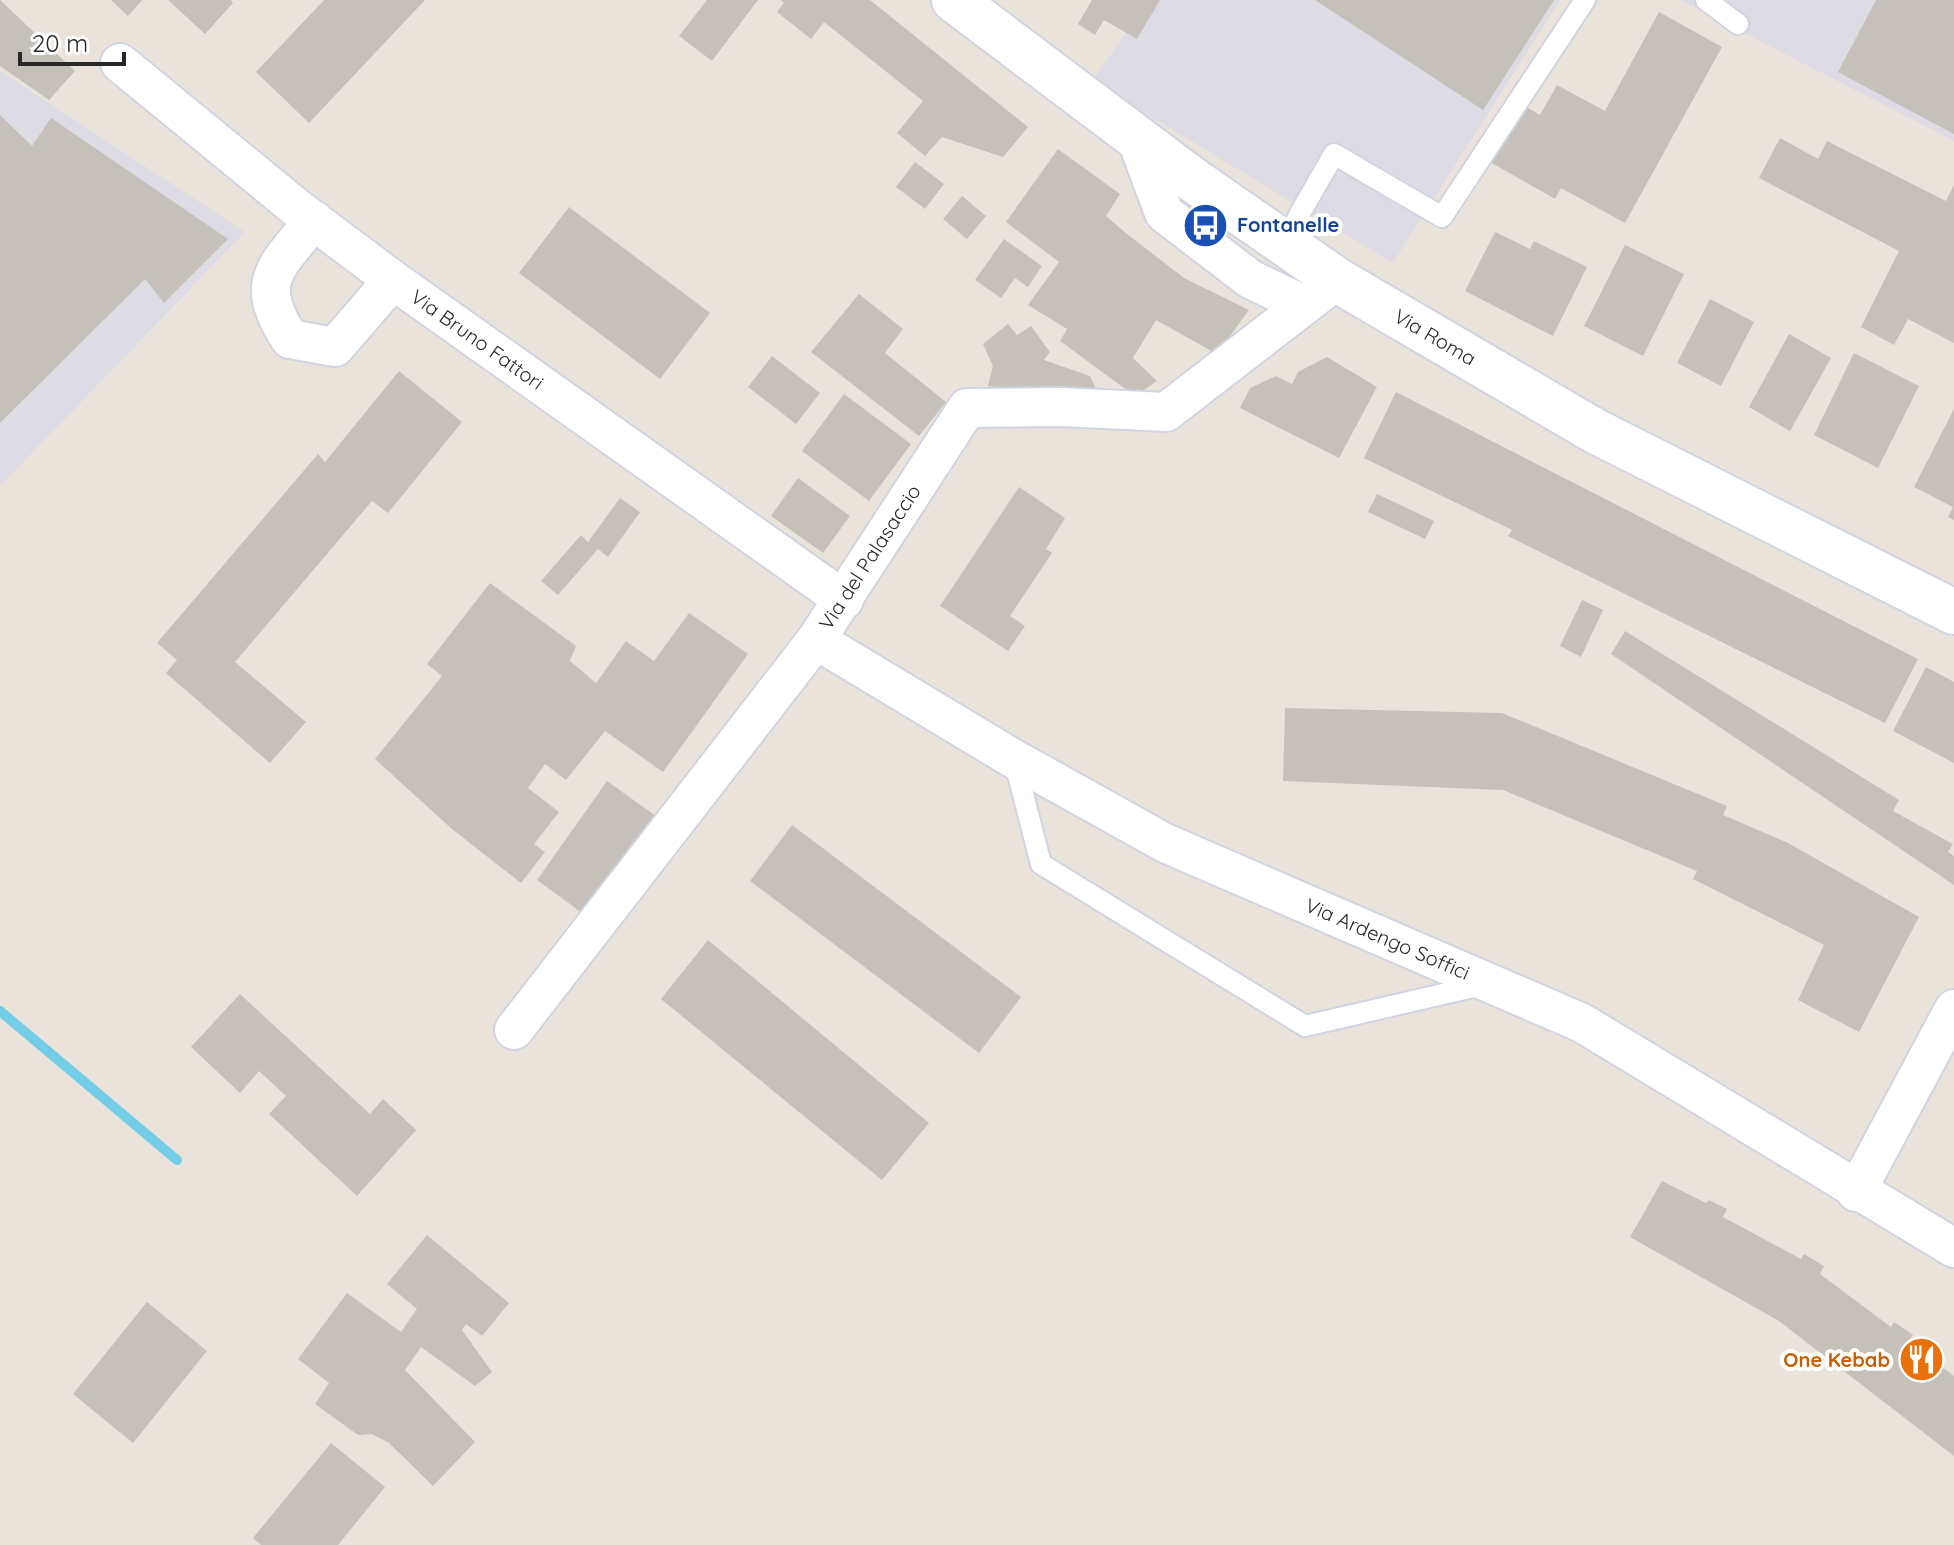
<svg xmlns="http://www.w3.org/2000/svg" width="1954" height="1545" font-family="Quicksand,sans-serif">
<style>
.industrial{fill:#dddbe3}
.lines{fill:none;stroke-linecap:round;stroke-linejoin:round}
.stream{stroke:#73cde7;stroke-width:10}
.building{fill:#c5c0ba}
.service-casing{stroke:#d0d4e1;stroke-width:24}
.minor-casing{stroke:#d0d4e1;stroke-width:42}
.secondary-casing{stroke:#d0d4e1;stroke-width:48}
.service{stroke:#fff;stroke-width:20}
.minor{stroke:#fff;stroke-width:38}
.secondary{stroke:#fff;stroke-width:44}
.labels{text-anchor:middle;stroke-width:8;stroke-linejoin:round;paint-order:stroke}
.transit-label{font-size:20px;font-weight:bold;fill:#164399;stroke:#fff;text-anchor:start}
.street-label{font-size:20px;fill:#282828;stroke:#fff}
.food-label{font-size:20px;font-weight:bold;fill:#c56008;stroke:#fff;text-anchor:end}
</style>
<rect width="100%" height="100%" fill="#eae3db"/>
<!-- industrial -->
<path class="industrial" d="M 1149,0 L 1560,0 L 1393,263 L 1092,81 Z
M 1680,0 L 1954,0 L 1954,141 Z
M 0,71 L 245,232 L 0,486 Z"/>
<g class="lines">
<!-- stream -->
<path class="stream" d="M 0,1011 L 177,1160"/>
</g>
<!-- building -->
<path class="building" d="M 0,0 L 75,71 L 49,100 L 0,66 Z
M 111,0 L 142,0 L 128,16 Z
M 168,0 L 231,0 L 233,3 L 205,34 Z
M 324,0 L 425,0 L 309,123 L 256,72 Z
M 707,0 L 758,0 L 712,61 L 679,36 Z
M 781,0 L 870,0 L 1028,127 L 1003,157 L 942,137 L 925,156 L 897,133 L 923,101 L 824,22 L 811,39 L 777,12 L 784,3 Z
M 1092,0 L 1160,0 L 1137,39 L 1104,20 L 1095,35 L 1078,24 Z
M 1315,0 L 1554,0 L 1483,110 Z
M 1876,0 L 1954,0 L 1954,134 L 1838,72 Z
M 1659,12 L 1722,47 L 1625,223 L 1561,188 L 1555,199 L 1490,162 L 1521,104 L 1540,115 L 1557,85 L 1605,111 Z
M 0,115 L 32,146 L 51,118 L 228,239 L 164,303 L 145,279 L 0,423 Z
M 1780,138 L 1818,159 L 1827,141 L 1946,201 L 1954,185 L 1954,343 L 1908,319 L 1894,345 L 1861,327 L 1899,251 L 1759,178 Z
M 1058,149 L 1120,194 L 1106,216 L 1127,234 L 1184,278 L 1249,310 L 1217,354 L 1156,320 L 1133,358 L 1157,381 L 1135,396 L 1060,341 L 1067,329 L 1028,305 L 1059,262 L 1006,222 Z
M 915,162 L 944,184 L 925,209 L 896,187 Z
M 962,196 L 986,216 L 967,239 L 943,219 Z
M 569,207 L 710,313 L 660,379 L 519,273 Z
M 1495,232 L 1530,249 L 1534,241 L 1587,267 L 1553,336 L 1465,291 Z
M 1004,239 L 1042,266 L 1028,287 L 1015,278 L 1001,298 L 975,280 Z
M 1625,245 L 1684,274 L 1643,356 L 1584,326 Z
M 859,294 L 903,329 L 885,353 L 946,402 L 919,436 L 811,352 Z
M 1710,299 L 1754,322 L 1721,386 L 1677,363 Z
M 1008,324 L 1017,335 L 1031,326 L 1050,352 L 1044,360 L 1090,376 L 1100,398 L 988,386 L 993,366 L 983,344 Z
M 1789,334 L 1831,358 L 1790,431 L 1749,407 Z
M 1854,353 L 1919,386 L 1878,468 L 1814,435 Z
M 772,356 L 820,393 L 796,424 L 748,387 Z
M 1327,357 L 1377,387 L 1339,458 L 1240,408 L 1250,388 L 1276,376 L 1292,384 L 1298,372 Z
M 399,371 L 462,422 L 388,513 L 372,501 L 235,662 L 306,722 L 270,763 L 166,673 L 177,660 L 157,643 L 318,454 L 325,462 Z
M 1396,392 L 1918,659 L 1885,723 L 1508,536 L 1512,530 L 1364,458 Z
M 844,394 L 911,444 L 869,501 L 802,451 Z
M 1954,409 L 1954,520 L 1948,517 L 1953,507 L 1914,487 Z
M 798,478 L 850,516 L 823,553 L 771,516 Z
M 1019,487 L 1065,518 L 1046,549 L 1052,553 L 1010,616 L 1025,626 L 1008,651 L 940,606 Z
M 1377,494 L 1434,521 L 1425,539 L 1368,512 Z
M 620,498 L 640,512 L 608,557 L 598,549 L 558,595 L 541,581 L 581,535 L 588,542 Z
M 490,583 L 576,646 L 570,661 L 596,683 L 626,641 L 654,661 L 689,613 L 748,654 L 663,772 L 605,731 L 566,780 L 545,764 L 528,788 L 559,812 L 534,844 L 545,852 L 521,883 L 452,829 L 375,759 L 442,676 L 427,664 Z
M 1582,600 L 1603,610 L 1581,657 L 1560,646 Z
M 1625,631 L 1899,800 L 1893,811 L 1953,844 L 1948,852 L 1954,856 L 1954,885 L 1611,654 Z
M 1926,667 L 1954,682 L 1954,763 L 1893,731 Z
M 1285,708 L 1502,713 L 1727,806 L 1723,815 L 1788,843 L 1919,917 L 1859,1032 L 1798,1000 L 1824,945 L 1693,879 L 1697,871 L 1503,790 L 1283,781 Z
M 607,781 L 660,819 L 589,918 L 537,880 Z
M 792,825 L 1021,997 L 979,1053 L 750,881 Z
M 708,940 L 929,1123 L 882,1180 L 661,999 Z
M 240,994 L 370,1114 L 383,1099 L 416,1130 L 357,1196 L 269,1114 L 286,1096 L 259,1071 L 240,1093 L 191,1047 Z
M 1662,1181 L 1706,1203 L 1709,1200 L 1727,1209 L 1723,1217 L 1801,1259 L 1804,1254 L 1824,1266 L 1820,1274 L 1891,1327 L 1894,1322 L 1913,1335 L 1908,1342 L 1954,1376 L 1954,1456 L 1779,1321 L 1630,1237 Z
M 427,1235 L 509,1303 L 482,1336 L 466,1324 L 462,1330 L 492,1372 L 475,1386 L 421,1347 L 405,1370 L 475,1442 L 433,1486 L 389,1443 L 372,1434 L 358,1435 L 315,1404 L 329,1383 L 298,1359 L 347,1293 L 401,1332 L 417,1309 L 387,1284 Z
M 147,1302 L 207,1351 L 133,1443 L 73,1394 Z
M 331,1443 L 385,1487 L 338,1545 L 261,1545 L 253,1538 Z"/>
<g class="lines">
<defs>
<path id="service" d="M 1706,0 L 1738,24
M 1288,244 L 1299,215 L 1334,154 L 1442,217 L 1585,0
M 1014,759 L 1041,864 L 1305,1026 L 1482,985"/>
<g id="minor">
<path id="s1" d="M 120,63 L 298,209 L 393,280 L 844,600"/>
<path d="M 1135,135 L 1164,213 L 1250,279 L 1304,305"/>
<path d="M 314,220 C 276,268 252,281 290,339 L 335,347 L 393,280"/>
<path id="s2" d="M 816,640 L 1014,759 L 1165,843 L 1582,1023 L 1954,1248"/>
<path id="s3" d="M 514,1030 L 816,640 L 967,408 L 1061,407 L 1166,412 L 1337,280"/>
<path d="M 1856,1192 L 1954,1009"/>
</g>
<g id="secondary">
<path id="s4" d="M 954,0 L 1189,177 L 1337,280 L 1595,431 L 1954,612"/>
</g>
</defs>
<!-- service casing -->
<use href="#service" class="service-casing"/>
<!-- minor casing -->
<use href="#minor" class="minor-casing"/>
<!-- secondary casing -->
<use href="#secondary" class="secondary-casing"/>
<!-- service -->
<use href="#service" class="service"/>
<!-- minor -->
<use href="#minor" class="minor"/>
<!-- secondary -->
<use href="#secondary" class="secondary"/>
</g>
<!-- icons -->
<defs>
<symbol id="bus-disc" viewBox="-11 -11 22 22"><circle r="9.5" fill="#1a4fb4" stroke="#fff"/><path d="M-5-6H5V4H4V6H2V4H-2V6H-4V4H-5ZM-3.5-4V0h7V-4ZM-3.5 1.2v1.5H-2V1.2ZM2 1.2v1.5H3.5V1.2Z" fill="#fff"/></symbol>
<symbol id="restaurant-disc" viewBox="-11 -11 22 22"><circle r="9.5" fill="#e8710a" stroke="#fff"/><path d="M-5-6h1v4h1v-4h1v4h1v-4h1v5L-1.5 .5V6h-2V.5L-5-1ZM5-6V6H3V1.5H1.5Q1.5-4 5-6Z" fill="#fff"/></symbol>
</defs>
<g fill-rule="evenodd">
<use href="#bus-disc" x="1180" y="200" width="51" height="51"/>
<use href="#restaurant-disc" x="1896" y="1334" width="51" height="51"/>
</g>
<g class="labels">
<!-- transit labels -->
<g class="transit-label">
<text x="1237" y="232">Fontanelle</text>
</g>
<!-- street labels -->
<g class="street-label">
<text dy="7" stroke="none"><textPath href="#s4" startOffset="588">Via Roma</textPath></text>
<text dy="7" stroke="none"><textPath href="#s1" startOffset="452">Via Bruno Fattori</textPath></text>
<text dy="7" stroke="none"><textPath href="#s3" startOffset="592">Via del Palasaccio</textPath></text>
<text dy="7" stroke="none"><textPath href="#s2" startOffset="646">Via Ardengo Soffici</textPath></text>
</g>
<!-- food labels -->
<g class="food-label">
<text x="1890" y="1367">One Kebab</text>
</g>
</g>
<!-- scale -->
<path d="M20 52v12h104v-12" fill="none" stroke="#282828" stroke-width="4"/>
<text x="32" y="52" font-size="24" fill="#282828" stroke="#ffffff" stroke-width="6" paint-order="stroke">20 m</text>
</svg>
